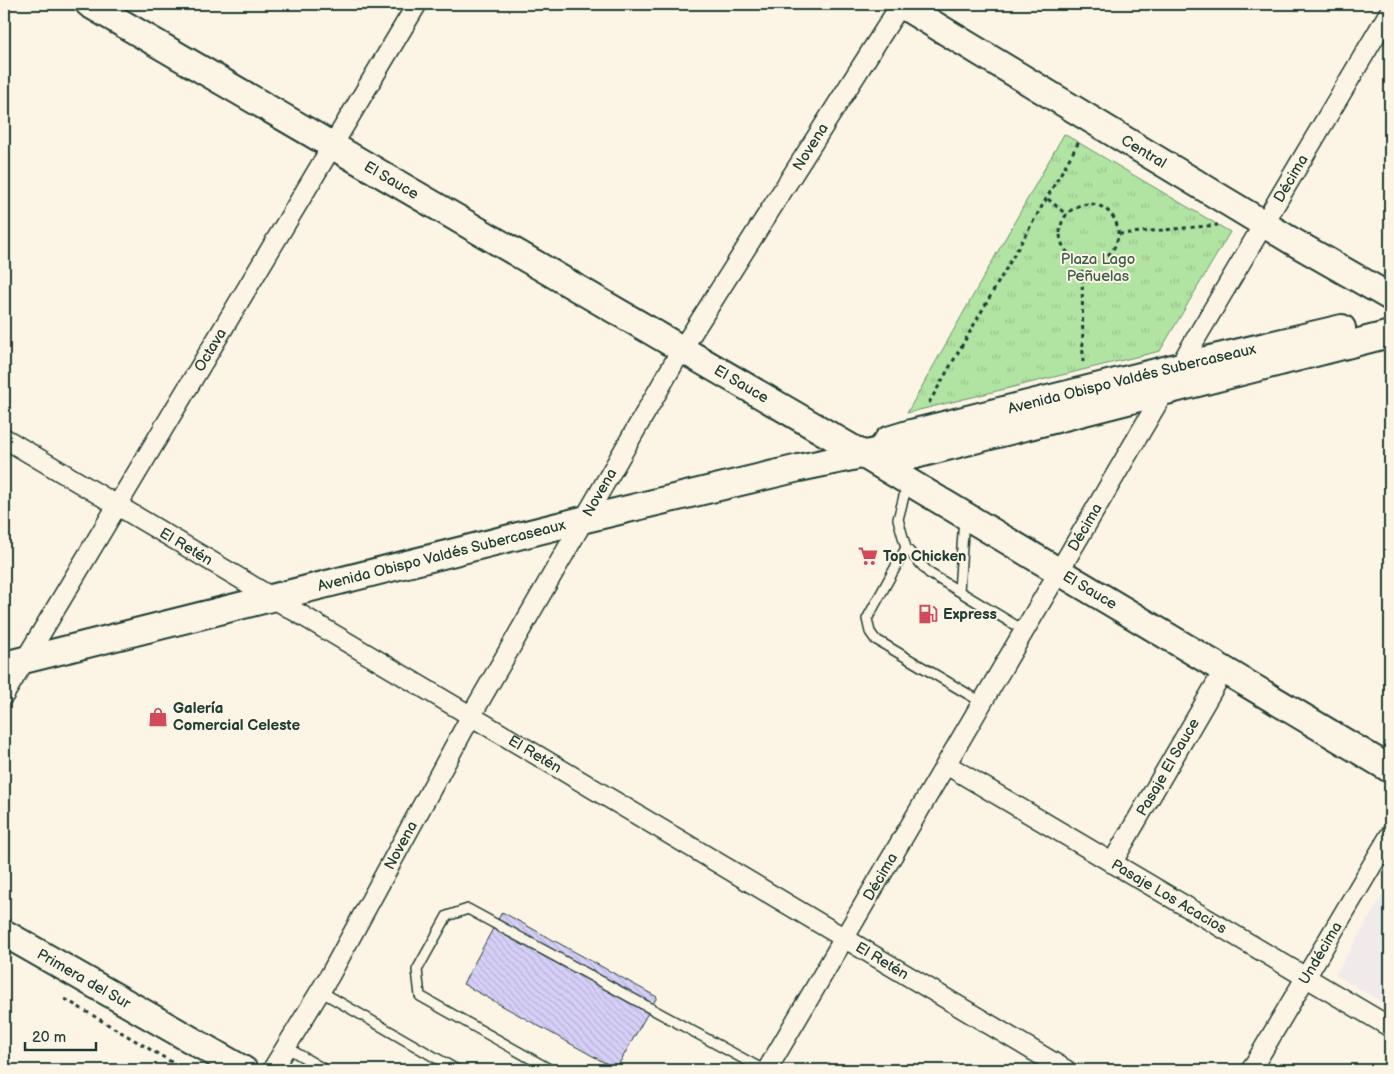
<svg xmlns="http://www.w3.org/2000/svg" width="1394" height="1074" font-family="'Balsamiq Sans',sans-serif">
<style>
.built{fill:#f1eaeb}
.park{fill:url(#park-tufts);stroke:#68906c}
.building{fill:url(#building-back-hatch);stroke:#1f3d34}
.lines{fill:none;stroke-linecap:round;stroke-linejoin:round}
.lane-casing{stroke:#1f3d34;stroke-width:12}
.street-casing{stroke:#1f3d34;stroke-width:22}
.secondary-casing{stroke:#1f3d34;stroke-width:30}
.path{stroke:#1f3d34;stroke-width:3;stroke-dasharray:4 4;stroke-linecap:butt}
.lane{stroke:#fcf5e5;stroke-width:9}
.street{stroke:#fcf5e5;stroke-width:19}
.secondary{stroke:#fcf5e5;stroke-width:26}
.labels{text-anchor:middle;stroke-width:4;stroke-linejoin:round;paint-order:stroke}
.street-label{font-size:15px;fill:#1f3d34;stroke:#fcf5e5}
.park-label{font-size:15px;fill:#3c5e4a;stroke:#fcf5e5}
.poi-label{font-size:15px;font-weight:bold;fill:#1f3d34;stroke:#fcf5e5;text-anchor:start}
</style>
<defs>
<pattern id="park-tufts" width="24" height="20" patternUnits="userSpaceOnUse" patternTransform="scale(1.25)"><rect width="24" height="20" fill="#b1e3a3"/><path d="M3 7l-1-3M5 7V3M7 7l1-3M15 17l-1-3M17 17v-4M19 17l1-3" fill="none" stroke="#98c48d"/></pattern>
<pattern id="building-back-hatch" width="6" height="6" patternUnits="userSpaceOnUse" patternTransform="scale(1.25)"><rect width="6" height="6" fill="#d7cff8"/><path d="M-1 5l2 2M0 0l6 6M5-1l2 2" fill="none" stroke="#b8b3d5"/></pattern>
</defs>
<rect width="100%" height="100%" fill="#fcf5e5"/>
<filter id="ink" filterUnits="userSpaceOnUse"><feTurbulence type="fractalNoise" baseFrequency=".02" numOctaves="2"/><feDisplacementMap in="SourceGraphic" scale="10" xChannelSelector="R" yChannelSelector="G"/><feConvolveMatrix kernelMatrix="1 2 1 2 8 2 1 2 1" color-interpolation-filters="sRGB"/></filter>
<g filter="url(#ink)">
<!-- built -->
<path class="built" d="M 1390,883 L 1390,1007 L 1335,975 Z"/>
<!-- park -->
<path class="park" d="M 1064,134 L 1230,232 L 1160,351 L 907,413 Z"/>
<!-- building -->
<path class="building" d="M 502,912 L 657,997 L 616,1069 L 463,984 Z"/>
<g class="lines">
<defs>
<path id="lane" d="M 907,485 L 898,519 L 906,548 L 929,573 L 1025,631
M 906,548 L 867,619 L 870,632 L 875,639 L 983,703
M 959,591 L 964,518
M 320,991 L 457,1070
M 286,1047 L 325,1070
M 551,1070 L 420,996 L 417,970 L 447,916 L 468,909 L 764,1070"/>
<g id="street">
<path id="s1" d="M 4,438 L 1066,1070"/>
<path id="s2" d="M 4,695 L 417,4"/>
<path id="s3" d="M 947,765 L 1390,1027"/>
<path id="s4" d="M 1112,863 L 1224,670"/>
<path id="s5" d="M 272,1070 L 330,975 L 471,716 L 682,349 L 901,4"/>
<path id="s6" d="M 767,1070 L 1164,392 L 1390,11"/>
<path id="s7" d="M 1251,1070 L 1390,835"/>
</g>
<g id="secondary">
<path id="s8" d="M 89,4 L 862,454 L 1390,769"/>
<path id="s9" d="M 900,4 L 1292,241 L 1390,297"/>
<path id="s10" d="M 880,451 L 888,440 L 911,433 L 1180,366 L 1342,328"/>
<path id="s11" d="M 4,665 L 586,519 L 799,468 L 880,451 L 896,460 L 1390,334"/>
<path id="s12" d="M 4,933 L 244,1070"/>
</g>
</defs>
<!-- lane casing -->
<use href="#lane" class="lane-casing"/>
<!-- street casing -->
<use href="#street" class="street-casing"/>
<!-- secondary casing -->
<use href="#secondary" class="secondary-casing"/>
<!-- path -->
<path class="path" d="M 1048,199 L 1067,215
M1060 233a29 29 0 1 1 58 0a29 29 0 1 1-58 0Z
M 1119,234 L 1218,225
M 1082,262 L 1083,366
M 929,403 L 1080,140
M 65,999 L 185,1070"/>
<!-- lane -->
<use href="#lane" class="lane"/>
<!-- street -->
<use href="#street" class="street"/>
<!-- secondary -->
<use href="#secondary" class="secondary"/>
</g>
</g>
<!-- icons -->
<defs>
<symbol id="supermarket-bare" viewBox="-9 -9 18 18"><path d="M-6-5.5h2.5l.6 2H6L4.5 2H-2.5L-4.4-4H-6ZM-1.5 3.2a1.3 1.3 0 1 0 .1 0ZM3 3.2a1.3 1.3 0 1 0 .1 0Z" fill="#d1495b" stroke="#fcf5e5" stroke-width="2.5" paint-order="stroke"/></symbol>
<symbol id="fuel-bare" viewBox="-9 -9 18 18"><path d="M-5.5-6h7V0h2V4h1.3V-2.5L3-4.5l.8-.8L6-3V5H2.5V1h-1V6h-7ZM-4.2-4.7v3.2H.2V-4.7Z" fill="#d1495b" stroke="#fcf5e5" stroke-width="2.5" paint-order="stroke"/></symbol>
<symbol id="shop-bare" viewBox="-9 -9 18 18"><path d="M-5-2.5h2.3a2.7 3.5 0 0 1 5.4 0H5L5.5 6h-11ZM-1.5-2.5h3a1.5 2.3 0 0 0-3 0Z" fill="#d1495b" stroke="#fcf5e5" stroke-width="2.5" paint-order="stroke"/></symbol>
</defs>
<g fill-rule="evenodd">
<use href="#supermarket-bare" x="854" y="542" width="28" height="28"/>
<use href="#fuel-bare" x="914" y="600" width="28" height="28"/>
<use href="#shop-bare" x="144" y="703" width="28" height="28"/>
</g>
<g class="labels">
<!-- street labels -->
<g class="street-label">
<text dy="5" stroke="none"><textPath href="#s5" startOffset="1069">Novena</textPath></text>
<text dy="5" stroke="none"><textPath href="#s9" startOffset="285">Central</textPath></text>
<text dy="5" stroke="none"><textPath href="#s6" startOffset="1034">Décima</textPath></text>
<text dy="5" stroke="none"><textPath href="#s8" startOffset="350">El Sauce</textPath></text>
<text dy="5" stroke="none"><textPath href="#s2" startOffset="402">Octava</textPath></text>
<text dy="5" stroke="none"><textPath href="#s10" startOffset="265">Avenida Obispo Valdés Subercaseaux</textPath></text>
<text dy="5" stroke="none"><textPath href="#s8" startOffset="755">El Sauce</textPath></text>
<text dy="5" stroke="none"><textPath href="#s5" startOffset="664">Novena</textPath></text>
<text dy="5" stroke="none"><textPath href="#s6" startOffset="629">Décima</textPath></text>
<text dy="5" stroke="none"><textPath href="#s1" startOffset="212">El Retén</textPath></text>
<text dy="5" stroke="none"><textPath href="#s11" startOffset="451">Avenida Obispo Valdés Subercaseaux</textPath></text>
<text dy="5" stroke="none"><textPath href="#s8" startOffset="1160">El Sauce</textPath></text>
<text dy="5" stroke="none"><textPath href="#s1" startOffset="618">El Retén</textPath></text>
<text dy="5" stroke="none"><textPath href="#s4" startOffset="111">Pasaje El Sauce</textPath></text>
<text dy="5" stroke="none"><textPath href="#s5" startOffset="259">Novena</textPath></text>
<text dy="5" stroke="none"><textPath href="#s6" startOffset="224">Décima</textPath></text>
<text dy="5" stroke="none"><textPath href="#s3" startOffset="258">Pasaje Los Acacios</textPath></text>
<text dy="5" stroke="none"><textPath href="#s7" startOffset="136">Undécima</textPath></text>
<text dy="5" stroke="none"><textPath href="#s1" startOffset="1022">El Retén</textPath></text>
<text dy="5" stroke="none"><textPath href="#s12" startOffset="92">Primera del Sur</textPath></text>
</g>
<!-- park labels -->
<g class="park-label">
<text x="1098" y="264">Plaza Lago<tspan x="1098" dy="17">Peñuelas</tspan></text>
</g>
<!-- poi labels -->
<g class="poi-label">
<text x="883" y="561">Top Chicken</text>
<text x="943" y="619">Express</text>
<text x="173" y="713">Galería<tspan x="173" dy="17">Comercial Celeste</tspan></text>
</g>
</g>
<!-- margin -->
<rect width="1394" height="1074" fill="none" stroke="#fcf5e5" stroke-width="20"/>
<rect x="10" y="10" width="1374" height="1054" fill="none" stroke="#1f3d34" stroke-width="2" filter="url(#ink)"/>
<!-- scale -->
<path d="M25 1042v8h71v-8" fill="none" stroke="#1f3d34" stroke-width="2.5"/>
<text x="32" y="1042" font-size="15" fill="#1f3d34" stroke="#fcf5e5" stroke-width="4" paint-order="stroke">20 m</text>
</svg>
